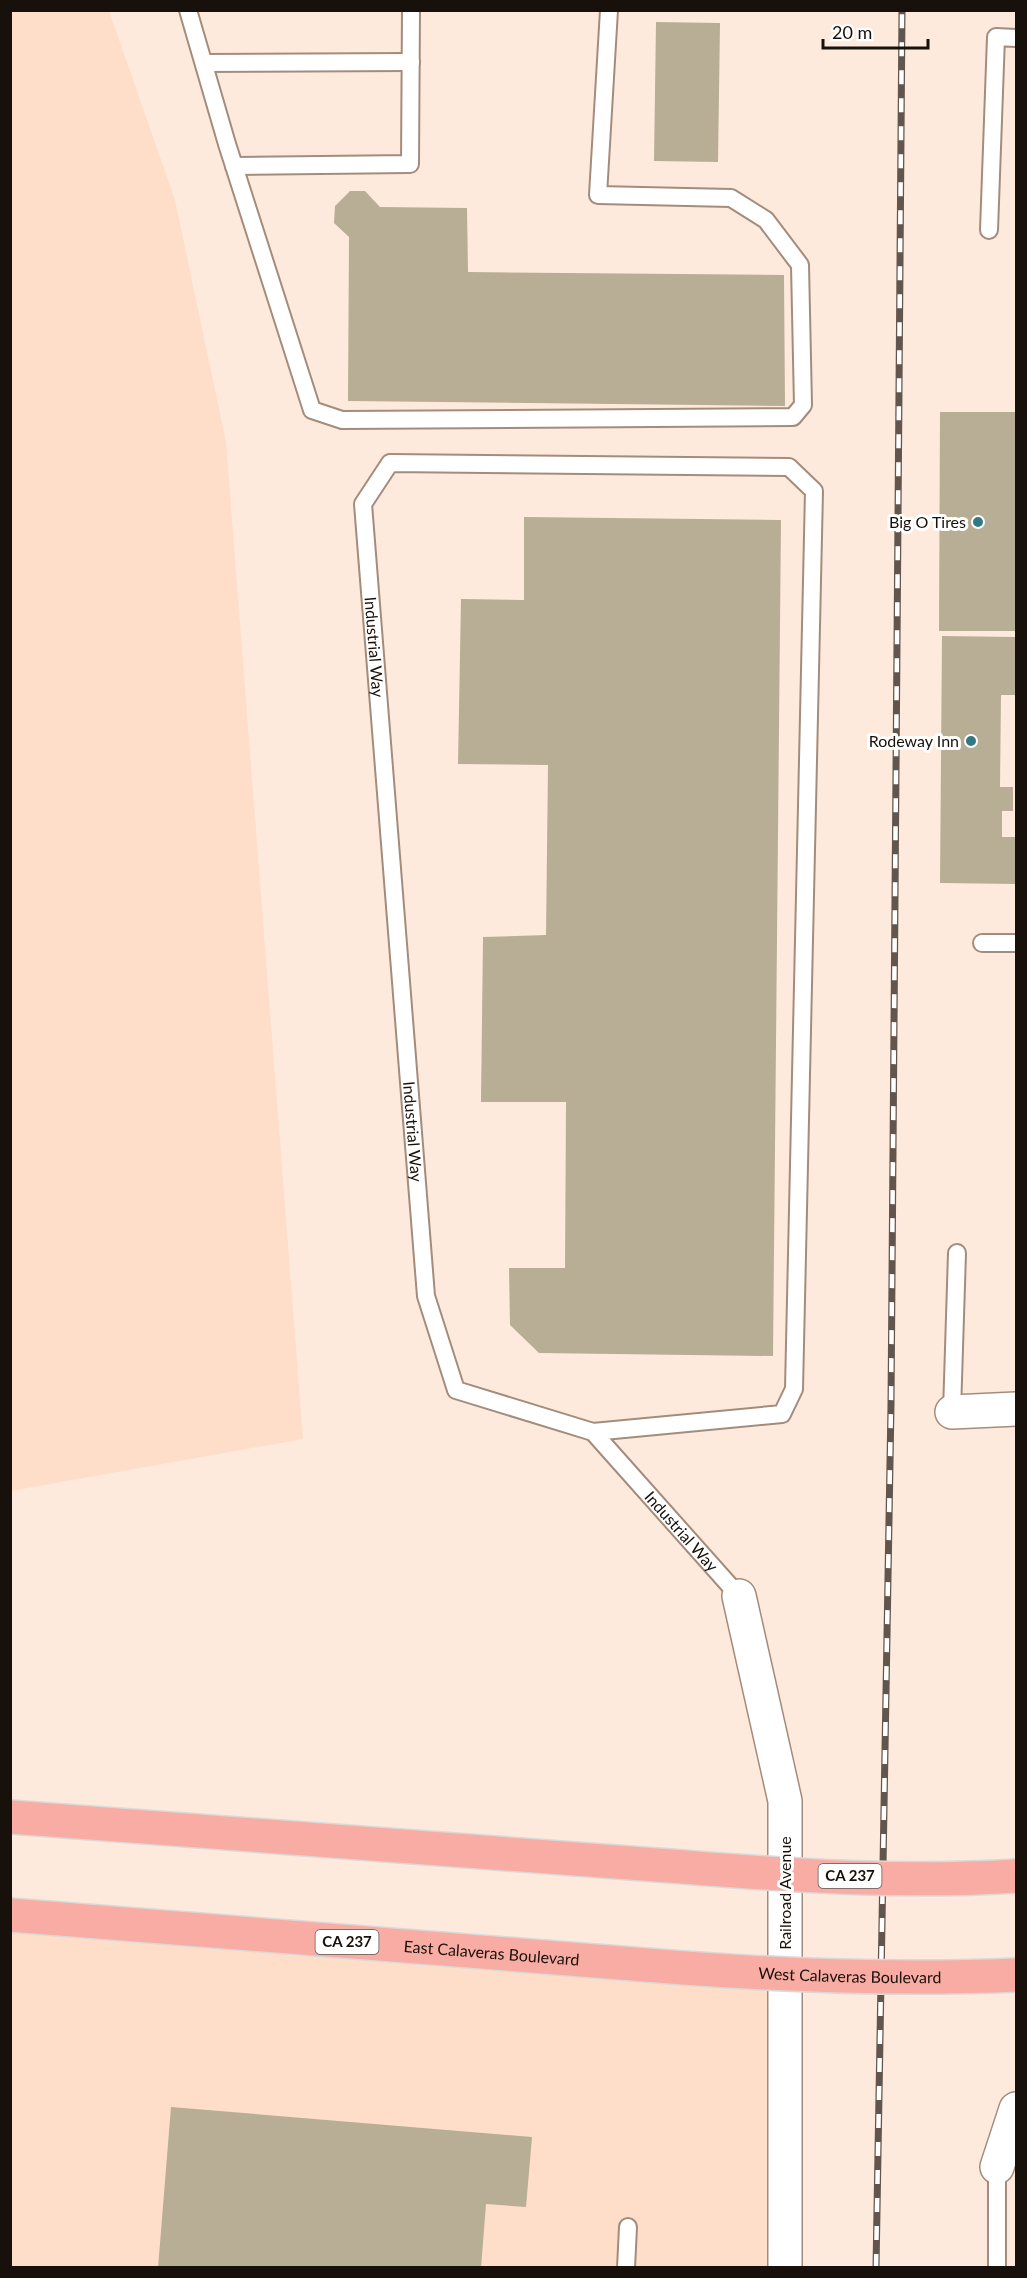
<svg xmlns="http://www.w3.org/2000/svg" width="1027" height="2278" font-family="Lato,sans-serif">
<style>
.built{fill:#fedec8}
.building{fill:#b8ad95}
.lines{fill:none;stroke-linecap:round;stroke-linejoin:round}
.service-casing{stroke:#a38c7c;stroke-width:20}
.minor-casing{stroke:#a38c7c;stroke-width:36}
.trunk-casing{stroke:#dad9d8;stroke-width:36}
.service{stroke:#fff;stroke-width:16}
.minor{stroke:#fff;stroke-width:33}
.trunk{stroke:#f8aca3;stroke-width:33}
.rail-casing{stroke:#61554d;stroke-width:7}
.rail{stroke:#fff;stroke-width:4.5;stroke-dasharray:14;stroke-linecap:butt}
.trunk-bridge-casing{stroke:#dad9d8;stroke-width:36;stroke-linecap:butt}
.trunk-bridge{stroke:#f8aca3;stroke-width:33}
.poi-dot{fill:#327a82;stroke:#fff;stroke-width:2}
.labels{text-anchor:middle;stroke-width:6;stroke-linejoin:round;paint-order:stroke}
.shield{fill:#fff;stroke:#5d5854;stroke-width:1.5}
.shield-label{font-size:15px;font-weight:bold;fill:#18100a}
.poi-label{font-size:16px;fill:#18100a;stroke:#fff;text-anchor:end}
.street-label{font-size:16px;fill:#18100a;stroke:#fff}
</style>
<rect width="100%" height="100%" fill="#feeadc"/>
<!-- built -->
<path class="built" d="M 11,10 L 109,11 L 175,200 L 226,442 L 303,1439 L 11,1491 Z
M 10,1915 L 782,1975 L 781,2267 L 11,2267 Z"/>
<!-- building -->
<path class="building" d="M 656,22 L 720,23 L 718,162 L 654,161 Z
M 350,191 L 365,191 L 380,207 L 467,208 L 468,272 L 784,275 L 785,406 L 348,401 L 349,237 L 334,223 L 335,206 Z
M 940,412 L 1016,412 L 1016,631 L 939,631 Z
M 524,517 L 781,520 L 773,1356 L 539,1353 L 510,1325 L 509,1268 L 565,1268 L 566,1102 L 481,1102 L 483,937 L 546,935 L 548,765 L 458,764 L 461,599 L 524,600 Z
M 942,636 L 1016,637 L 1016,695 L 1001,695 L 1000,787 L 1013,787 L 1013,811 L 1002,811 L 1002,837 L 1016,837 L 1016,884 L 940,883 Z
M 171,2107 L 532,2137 L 526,2207 L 486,2204 L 481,2268 L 158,2268 Z"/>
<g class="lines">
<defs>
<g id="service">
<path d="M 188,10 L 227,144 L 312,410 L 342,420 L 793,417 L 803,405 L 800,265 L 766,220 L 731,198 L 598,195 L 609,10"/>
<path d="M 204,63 L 411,62"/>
<path d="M 234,166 L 410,164 L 411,10"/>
<path d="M 989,230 L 996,37 L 1016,38"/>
<path d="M 982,943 L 1016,943"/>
<path d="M 952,1412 L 957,1253"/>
<path id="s1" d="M 593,1432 L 782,1414 L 794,1389 L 814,491 L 789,467 L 390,463 L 363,504 L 426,1296 L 456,1390 L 593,1432 L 739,1596"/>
<path d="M 626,2268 L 628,2227"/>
<path d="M 997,2268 L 997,2167"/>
</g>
<path id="minor" d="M 952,1412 L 1016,1409
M 739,1596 L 785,1801 L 785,2268
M 997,2167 L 1016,2109"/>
<g id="trunk">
<path d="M 10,1817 L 684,1867"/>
<path id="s2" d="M 10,1915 L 684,1968"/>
</g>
</defs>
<!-- service casing -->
<use href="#service" class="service-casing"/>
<!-- minor casing -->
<use href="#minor" class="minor-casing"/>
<!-- trunk casing -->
<use href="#trunk" class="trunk-casing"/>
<!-- service -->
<use href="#service" class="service"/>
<!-- minor -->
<use href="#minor" class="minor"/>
<!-- trunk -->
<use href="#trunk" class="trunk"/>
<defs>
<path id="rail" d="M 876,2268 L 891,1405 L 902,10"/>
</defs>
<!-- rail casing -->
<use href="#rail" class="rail-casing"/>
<!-- rail -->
<use href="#rail" class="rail"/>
<defs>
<g id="trunk-bridge">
<path d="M 684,1867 C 794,1876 906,1883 1016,1876"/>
<path id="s3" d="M 684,1968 C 795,1976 905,1980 1016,1975"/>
</g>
</defs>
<!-- trunk-bridge casing -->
<use href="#trunk-bridge" class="trunk-bridge-casing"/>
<!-- trunk-bridge -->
<use href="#trunk-bridge" class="trunk-bridge"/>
</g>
<!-- markers -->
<g class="poi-dot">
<circle cx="978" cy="522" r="6"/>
<circle cx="971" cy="741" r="6"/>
</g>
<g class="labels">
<!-- shield labels -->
<g class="shield">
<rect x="818.5" y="1864" width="63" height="24" rx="4.5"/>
<rect x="315.5" y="1930" width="63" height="24" rx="4.5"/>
</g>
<g class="shield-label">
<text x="850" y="1881">CA 237</text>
<text x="347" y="1947">CA 237</text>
</g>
<!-- poi labels -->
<g class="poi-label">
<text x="966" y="528">Big O Tires</text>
<text x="959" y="747">Rodeway Inn</text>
</g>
<!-- street labels -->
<g class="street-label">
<text dy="6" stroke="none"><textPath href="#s1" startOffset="1742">Industrial Way</textPath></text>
<text dy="6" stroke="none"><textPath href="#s1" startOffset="2228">Industrial Way</textPath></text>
<text dy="6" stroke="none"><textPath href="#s1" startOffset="2768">Industrial Way</textPath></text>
<text transform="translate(785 1893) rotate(-90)" y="6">Railroad Avenue</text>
<text dy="6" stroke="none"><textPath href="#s2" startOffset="483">East Calaveras Boulevard</textPath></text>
<text dy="6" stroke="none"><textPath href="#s3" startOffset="166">West Calaveras Boulevard</textPath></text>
</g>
</g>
<!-- border -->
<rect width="1027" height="2278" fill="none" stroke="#18100a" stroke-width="24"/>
<!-- scale -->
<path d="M823 39v9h105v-9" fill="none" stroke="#18100a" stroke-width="3"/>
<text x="832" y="39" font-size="18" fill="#18100a" stroke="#ffffff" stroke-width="4.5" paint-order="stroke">20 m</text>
</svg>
